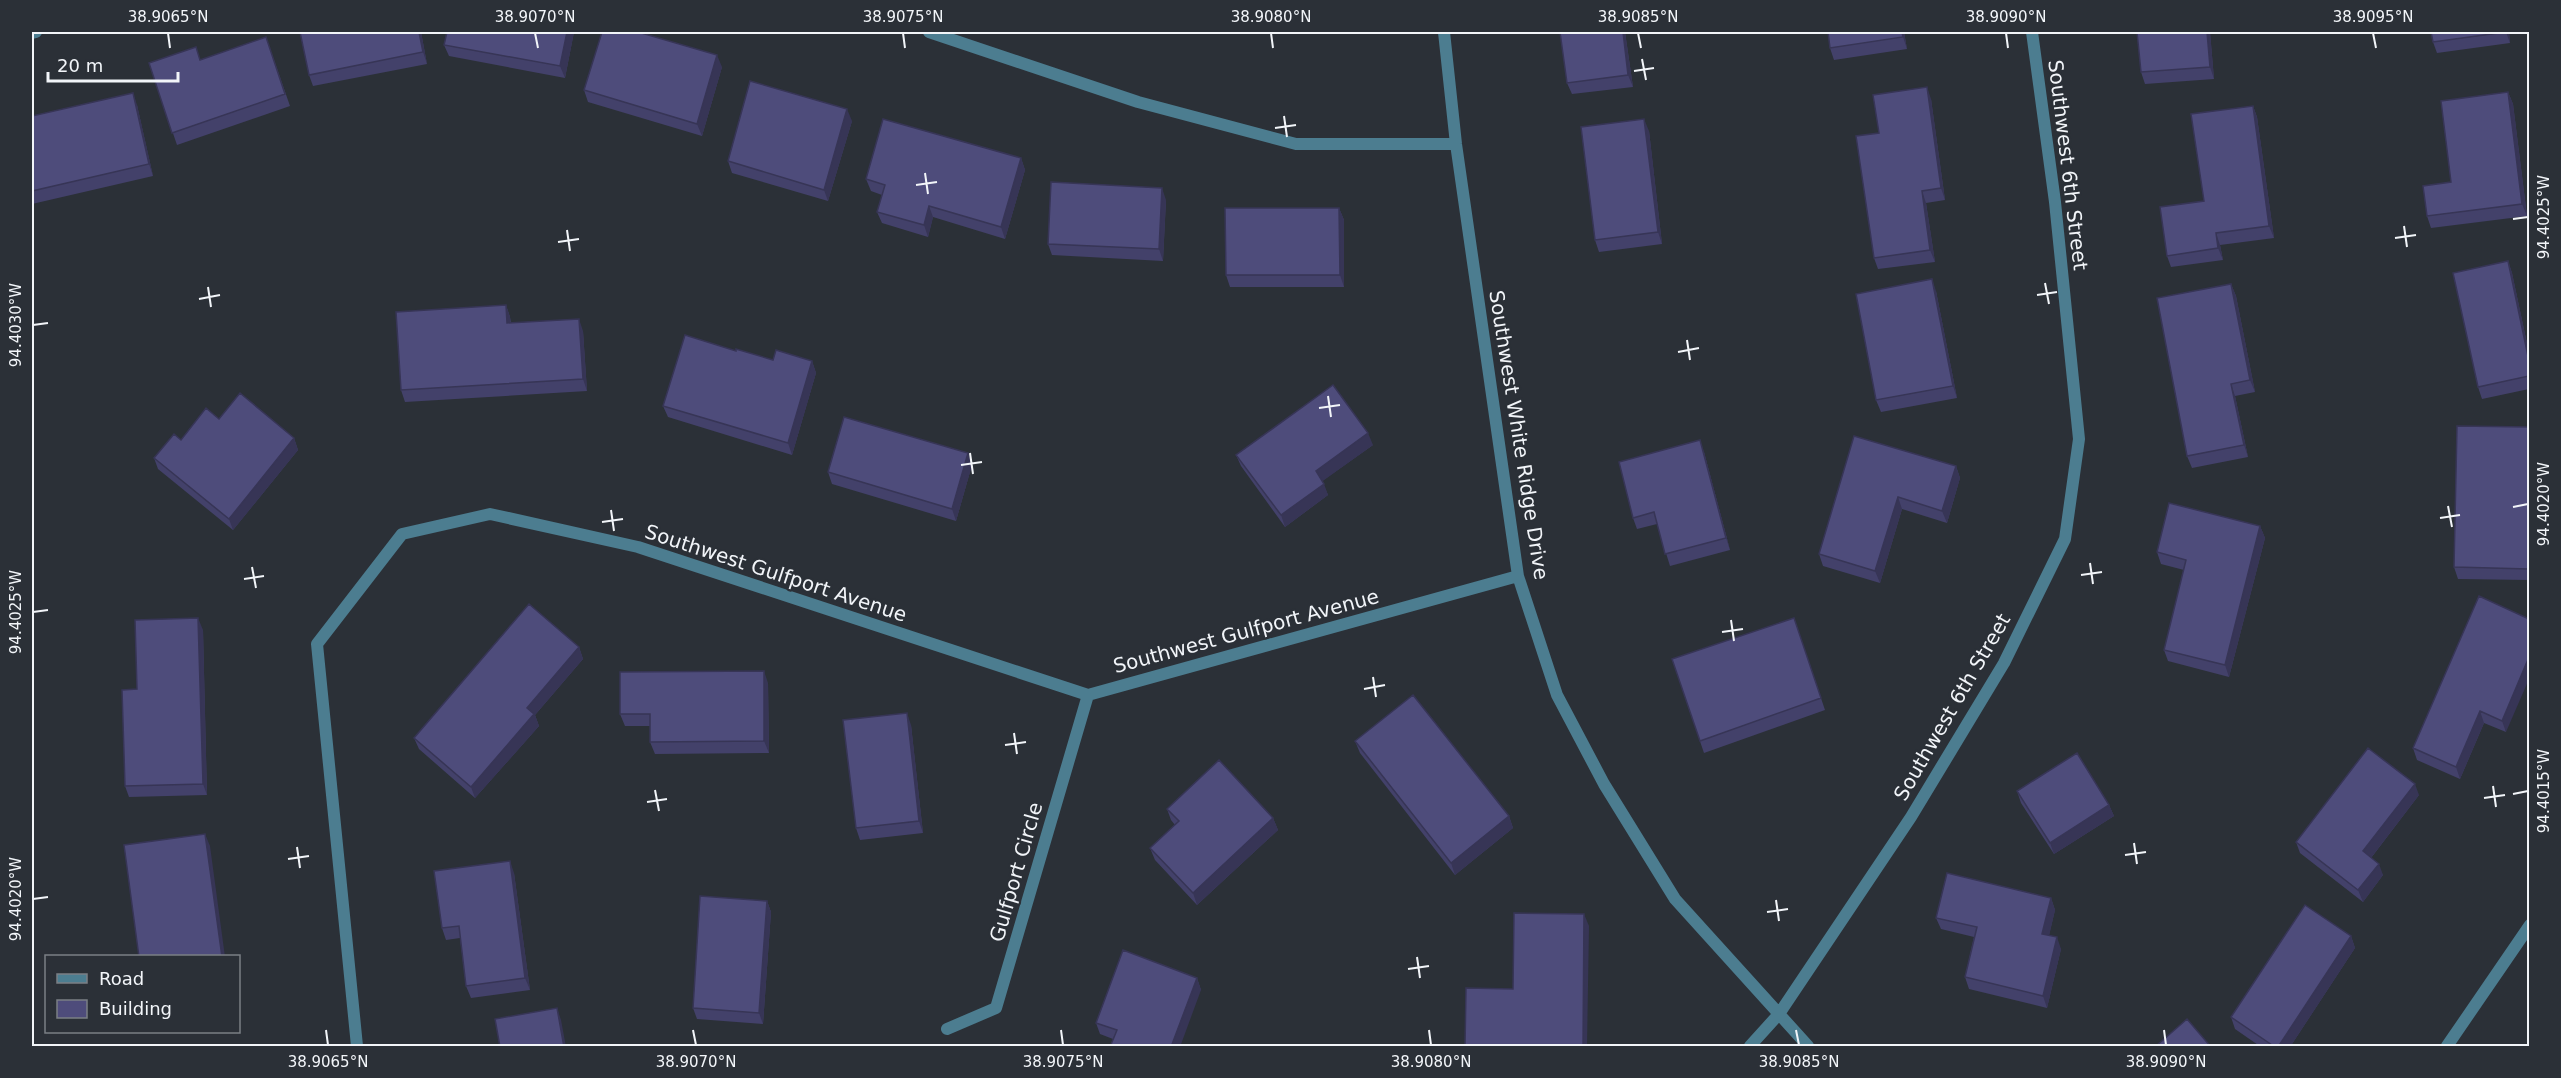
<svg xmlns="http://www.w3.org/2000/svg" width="2561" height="1078" font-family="'DejaVu Sans',sans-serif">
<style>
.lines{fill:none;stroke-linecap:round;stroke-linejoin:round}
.minor{stroke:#4c7d90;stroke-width:12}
.wall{fill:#43416a}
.shaded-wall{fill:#373556}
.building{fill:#4e4c7b;stroke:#373556;stroke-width:1.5}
.ticks{fill:none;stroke:#f2f5f9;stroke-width:2}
.labels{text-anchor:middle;stroke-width:4.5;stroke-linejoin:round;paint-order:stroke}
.street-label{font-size:20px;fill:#f2f5f9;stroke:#2b3037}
.neatline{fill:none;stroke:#f2f5f9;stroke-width:2}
.ticks-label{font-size:15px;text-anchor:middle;fill:#f2f5f9}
</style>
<rect width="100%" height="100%" fill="#2b3037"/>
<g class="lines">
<!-- minor -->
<path class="minor" d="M 929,32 L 1138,102 L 1296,144 L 1456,144
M 1444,32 L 1456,144 L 1518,576 L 1557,695 L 1604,784 L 1675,899 L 1808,1046
M 32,33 L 36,32
M 947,1029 L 996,1008 L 1088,695
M 357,1046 L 317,644 L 402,534 L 490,514 L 638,547 L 1088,695 L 1518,576
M 1750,1046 L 1779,1014 L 1911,817 L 2004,663 L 2065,539 L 2079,439 L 2055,202 L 2032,32
M 2447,1046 L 2530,925"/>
</g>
<!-- wall -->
<path class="wall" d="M 300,32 L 421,32 L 427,64 L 313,86 L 309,75 Z
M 574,32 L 565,78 L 449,56 L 444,45 Z
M 1560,32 L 1625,32 L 1633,87 L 1572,94 L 1567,83 Z
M 1904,32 L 1907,49 L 1834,60 L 1830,48 Z
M 2137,32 L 2215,32 L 2210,32 L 2214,79 L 2145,84 L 2141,72 Z
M 2509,32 L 2510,43 L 2437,53 L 2433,42 Z
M 266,37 L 290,106 L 177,145 L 149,63 L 200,60 Z
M 722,67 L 702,136 L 588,102 L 584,90 Z
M 2508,92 L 2513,104 L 2527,216 L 2431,228 L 2427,216 L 2451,182 Z
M 1931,99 L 1945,200 L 1926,203 L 1935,262 L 1878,269 L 1874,258 L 1879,133 Z
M 137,105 L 153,176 L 32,204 L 32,116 Z
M 2253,106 L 2257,117 L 2274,238 L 2220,245 L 2223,260 L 2171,267 L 2167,256 L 2204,201 Z
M 852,121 L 828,201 L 732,173 L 728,161 Z
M 1649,131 L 1662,244 L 1599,252 L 1595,240 Z
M 1021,158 L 1025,170 L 1005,239 L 933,217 L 928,237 L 882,223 L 877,212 L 882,195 L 871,191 L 866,179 Z
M 1166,200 L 1163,261 L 1052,255 L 1048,244 Z
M 1339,208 L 1344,220 L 1344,287 L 1230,287 L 1226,275 Z
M 2508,261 L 2512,273 L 2529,353 L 2529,389 L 2482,399 L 2478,387 Z
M 2231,284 L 2236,296 L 2255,392 L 2235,396 L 2248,457 L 2192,468 L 2187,456 Z
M 1936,291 L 1957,398 L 1881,412 L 1876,400 Z
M 506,305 L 510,317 L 511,323 L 583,331 L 587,391 L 405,402 L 401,390 Z
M 736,351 L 773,360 L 812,361 L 816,373 L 792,455 L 668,417 L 663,406 Z
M 219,419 L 294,438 L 298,450 L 233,530 L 158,469 L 154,458 Z
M 2529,427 L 2529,580 L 2458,579 L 2454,567 Z
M 1854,436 L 1956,466 L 1960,478 L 1947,523 L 1902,509 L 1880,583 L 1823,566 L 1819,554 Z
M 1373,445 L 1322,481 L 1328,495 L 1285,527 L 1241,466 L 1236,455 Z
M 1704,452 L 1730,550 L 1670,566 L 1657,524 L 1637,529 L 1633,518 Z
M 968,453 L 972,465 L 956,521 L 832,484 L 828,472 Z
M 2260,526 L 2265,538 L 2229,677 L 2168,661 L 2164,650 L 2184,570 L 2161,564 L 2157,552 Z
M 2479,596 L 2506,732 L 2484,723 L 2460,779 L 2417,760 L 2413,748 Z
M 1794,618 L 1825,710 L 1704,753 L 1672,659 Z
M 203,630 L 207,795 L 129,797 L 125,786 L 137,689 Z
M 579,647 L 583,659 L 535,715 L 539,726 L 475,798 L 419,749 L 414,738 Z
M 768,683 L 769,753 L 655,754 L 650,742 L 650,726 L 625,726 L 620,714 Z
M 911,725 L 923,833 L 860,840 L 856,828 Z
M 1355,741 L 1509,816 L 1513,828 L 1455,875 L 1360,753 Z
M 2017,791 L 2109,805 L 2114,816 L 2054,854 L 2021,803 Z
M 2419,795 L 2371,858 L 2383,875 L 2363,902 L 2300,853 L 2296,842 Z
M 1167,809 L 1273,818 L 1278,830 L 1197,905 L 1155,860 L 1150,848 L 1175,825 L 1171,820 Z
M 514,873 L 530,990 L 471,998 L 466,986 L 460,938 L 446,940 L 442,928 Z
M 2051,898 L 2055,910 L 2049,935 L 2061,949 L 2047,1008 L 1969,989 L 1965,977 L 1974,937 L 1941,929 L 1936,918 Z
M 767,901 L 771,912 L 763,1024 L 697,1019 L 693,1008 Z
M 2351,936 L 2355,948 L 2290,1047 L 2261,1047 L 2235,1029 L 2231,1017 Z
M 1197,978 L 1201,990 L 1113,1039 L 1100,1034 L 1096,1023 Z"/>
<!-- shaded-wall -->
<path class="shaded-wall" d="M 419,32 L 421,32 L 427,64 L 423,52 Z
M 567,32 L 574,32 L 565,78 L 560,66 Z
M 1623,32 L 1625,32 L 1633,87 L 1628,75 Z
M 1902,32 L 1904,32 L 1907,49 L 1903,37 Z
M 2207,32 L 2210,32 L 2214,79 L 2210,67 Z
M 2506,32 L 2509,32 L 2510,43 Z
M 717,55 L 722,67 L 702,136 L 697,124 Z
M 1927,87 L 1931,99 L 1945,200 L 1941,188 Z
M 2508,92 L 2513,104 L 2527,216 L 2522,204 Z
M 133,93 L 137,105 L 153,176 L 149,164 Z
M 2253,106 L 2257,117 L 2274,238 L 2269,226 Z
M 847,109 L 852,121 L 828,201 L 824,190 Z
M 1644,119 L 1649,131 L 1662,244 L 1658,232 Z
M 1021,158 L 1025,170 L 1005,239 L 1001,227 Z
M 1162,188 L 1166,200 L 1163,261 L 1159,249 Z
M 1922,191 L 1926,203 L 1935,262 L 1930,250 Z
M 929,206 L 933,217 L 928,237 L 924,225 Z
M 1339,208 L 1344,220 L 1344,287 L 1340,275 Z
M 2216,233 L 2220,245 L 2223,260 L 2218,248 Z
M 2508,261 L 2512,273 L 2529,353 L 2529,361 Z
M 1932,279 L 1936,291 L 1957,398 L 1953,386 Z
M 2231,284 L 2236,296 L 2255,392 L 2250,380 Z
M 506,305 L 510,317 L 511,335 L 507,323 Z
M 579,319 L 583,331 L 587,391 L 583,379 Z
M 812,361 L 816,373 L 792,455 L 788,443 Z
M 2231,384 L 2235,396 L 2248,457 L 2244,445 Z
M 1368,433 L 1373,445 L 1320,483 L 1316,471 Z
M 294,438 L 298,450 L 233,530 L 229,519 Z
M 1700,440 L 1704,452 L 1730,550 L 1726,538 Z
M 968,453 L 972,465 L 956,521 L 952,509 Z
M 1956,466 L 1960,478 L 1947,523 L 1942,511 Z
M 1324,484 L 1328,495 L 1285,527 L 1281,515 Z
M 1898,497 L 1902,509 L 1880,583 L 1875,571 Z
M 2260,526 L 2265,538 L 2229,677 L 2225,665 Z
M 198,618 L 203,630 L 207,795 L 203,784 Z
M 579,647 L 583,659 L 535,715 L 539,726 L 475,798 L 471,787 L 527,708 Z
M 2529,657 L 2529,679 L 2506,732 L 2502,721 Z
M 764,671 L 768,683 L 769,753 L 764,741 Z
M 2480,711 L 2484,723 L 2460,779 L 2456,767 Z
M 907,713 L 911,725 L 923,833 L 919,821 Z
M 2415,784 L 2419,795 L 2367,863 L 2363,851 Z
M 2109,805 L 2114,816 L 2054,854 L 2050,843 Z
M 1509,816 L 1513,828 L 1455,875 L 1451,863 Z
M 1273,818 L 1278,830 L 1197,905 L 1193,893 Z
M 205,834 L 210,846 L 225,957 L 222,957 Z
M 510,861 L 514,873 L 530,990 L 525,978 Z
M 2379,864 L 2383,875 L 2363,902 L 2358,890 Z
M 2051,898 L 2055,910 L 2047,945 L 2042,934 Z
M 767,901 L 771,912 L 763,1024 L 759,1013 Z
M 1584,914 L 1589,926 L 1587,1047 L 1583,1047 Z
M 2351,936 L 2355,948 L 2290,1047 L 2278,1047 Z
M 2057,937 L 2061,949 L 2047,1008 L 2043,996 Z
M 1197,978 L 1201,990 L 1180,1047 L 1171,1047 Z
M 557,1008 L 561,1020 L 566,1047 L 564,1047 Z"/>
<!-- building -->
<path class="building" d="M 300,32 L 419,32 L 423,52 L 309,75 Z
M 447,32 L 567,32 L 560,66 L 444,45 Z
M 602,32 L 638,32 L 717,55 L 697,124 L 584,90 Z
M 1560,32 L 1623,32 L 1628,75 L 1567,83 Z
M 1828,32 L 1902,32 L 1903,37 L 1830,48 Z
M 2137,32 L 2207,32 L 2210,67 L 2141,72 Z
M 2431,32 L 2506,32 L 2433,42 Z
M 266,37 L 285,94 L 172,133 L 149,63 L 196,47 L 200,60 Z
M 750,81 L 847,109 L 824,190 L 728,161 Z
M 1927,87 L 1941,188 L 1922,191 L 1930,250 L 1874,258 L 1856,136 L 1879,133 L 1873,95 Z
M 2508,92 L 2522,204 L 2427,216 L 2423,186 L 2451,182 L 2441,101 Z
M 133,93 L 149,164 L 32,191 L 32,116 Z
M 2253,106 L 2269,226 L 2216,233 L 2218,248 L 2167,256 L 2160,207 L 2204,201 L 2191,114 Z
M 883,119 L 1021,158 L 1001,227 L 929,206 L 924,225 L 877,212 L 885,185 L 866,179 Z
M 1644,119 L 1658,232 L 1595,240 L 1581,127 Z
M 1051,182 L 1162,188 L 1159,249 L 1048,244 Z
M 1225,208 L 1339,208 L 1340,275 L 1226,275 Z
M 2508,261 L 2529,361 L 2529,376 L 2478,387 L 2453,273 Z
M 1932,279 L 1953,386 L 1876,400 L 1856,294 Z
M 2231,284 L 2250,380 L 2231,384 L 2244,445 L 2187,456 L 2157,298 Z
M 506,305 L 507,323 L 579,319 L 583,379 L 401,390 L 396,312 Z
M 685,335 L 736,351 L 736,349 L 773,360 L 776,350 L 812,361 L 788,443 L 663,406 Z
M 1333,385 L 1368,433 L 1316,471 L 1324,484 L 1281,515 L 1236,455 Z
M 240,393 L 294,438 L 229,519 L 154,458 L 174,434 L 181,440 L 206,408 L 219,419 Z
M 844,417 L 968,453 L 952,509 L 828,472 Z
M 2457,426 L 2529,427 L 2529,569 L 2454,567 Z
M 1854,436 L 1956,466 L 1942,511 L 1898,497 L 1875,571 L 1819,554 Z
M 1700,440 L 1726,538 L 1665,554 L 1654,512 L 1633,518 L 1619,462 Z
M 2169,503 L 2260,526 L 2225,665 L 2164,650 L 2186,560 L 2157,552 Z
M 2479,596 L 2529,619 L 2529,657 L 2502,721 L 2480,711 L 2456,767 L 2413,748 Z
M 529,604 L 579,647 L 527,708 L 534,714 L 471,787 L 414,738 Z
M 198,618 L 203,784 L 125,786 L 122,690 L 137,689 L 135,620 Z
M 1794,618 L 1821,698 L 1700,741 L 1672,659 Z
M 764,671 L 764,741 L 650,742 L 650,714 L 620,714 L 620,672 Z
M 1413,695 L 1509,816 L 1451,863 L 1355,741 Z
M 907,713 L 919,821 L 856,828 L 843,720 Z
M 2368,748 L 2415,784 L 2363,851 L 2379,864 L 2358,890 L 2296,842 Z
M 2077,753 L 2109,805 L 2050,843 L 2017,791 Z
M 1219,760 L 1273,818 L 1193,893 L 1150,848 L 1179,821 L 1167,809 Z
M 205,834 L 222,957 L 139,957 L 124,845 Z
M 510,861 L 525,978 L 466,986 L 459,926 L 442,928 L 434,871 Z
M 1947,873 L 2051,898 L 2042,934 L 2057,937 L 2043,996 L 1965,977 L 1977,927 L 1936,918 Z
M 700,896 L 767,901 L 759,1013 L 693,1008 Z
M 2305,905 L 2351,936 L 2278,1047 L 2275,1047 L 2231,1017 Z
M 1514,913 L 1584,914 L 1583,1047 L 1465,1047 L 1466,988 L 1513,989 Z
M 1123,950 L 1197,978 L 1171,1047 L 1110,1047 L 1117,1030 L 1096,1023 Z
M 557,1008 L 564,1047 L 500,1047 L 495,1019 Z
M 2187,1019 L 2211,1047 L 2155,1047 Z"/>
<!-- ticks -->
<path class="ticks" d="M 168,33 L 170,48M 535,33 L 538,48M 903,33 L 905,48M 1271,33 L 1273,48M 1638,33 L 1641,48M 2006,33 L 2008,48M 2373,33 L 2376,48M 1642,59 L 1646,80M 1634,71 L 1654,68M 1284,116 L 1287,137M 1275,128 L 1296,125M 925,173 L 928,194M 916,185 L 937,182M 2513,219 L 2528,217M 2404,226 L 2407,247M 567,230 L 570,251M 2395,238 L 2416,235M 558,242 L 579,239M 2045,283 L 2049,304M 208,287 L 211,307M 2037,295 L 2057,292M 199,299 L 220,295M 33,325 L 48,323M 1687,340 L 1690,360M 1678,352 L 1699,348M 1328,396 L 1331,417M 1319,408 L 1340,405M 970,453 L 973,474M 961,465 L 982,462M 2448,506 L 2452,527M 2513,507 L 2528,504M 611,510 L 614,531M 2440,518 L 2460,515M 602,522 L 623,519M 2090,563 L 2093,584M 252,567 L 256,588M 2081,575 L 2102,572M 244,579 L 264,576M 33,612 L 48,610M 1731,620 L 1734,641M 1722,632 L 1743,629M 1373,677 L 1376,697M 1364,689 L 1385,685M 1014,733 L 1017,754M 1005,745 L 1026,742M 2493,786 L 2496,807M 655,790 L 659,811M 2513,794 L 2528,791M 2484,798 L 2505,795M 647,802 L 667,799M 2134,843 L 2137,864M 297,847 L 300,868M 2125,855 L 2146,852M 288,859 L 309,856M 33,899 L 48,897M 1776,900 L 1779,921M 1767,912 L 1788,909M 1417,957 L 1420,978M 1408,969 L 1429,966M 326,1030 L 328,1045M 693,1030 L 696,1045M 1061,1030 L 1063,1045M 1429,1030 L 1431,1045M 1796,1030 L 1799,1045M 2164,1030 L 2166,1045"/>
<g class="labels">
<!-- street labels -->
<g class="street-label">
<text transform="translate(2068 165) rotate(83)" y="7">Southwest 6th Street</text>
<text transform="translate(1519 435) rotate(81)" y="7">Southwest White Ridge Drive</text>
<text transform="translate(776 573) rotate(18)" y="7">Southwest Gulfport Avenue</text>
<text transform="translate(1246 631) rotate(-15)" y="7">Southwest Gulfport Avenue</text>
<text transform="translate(1952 707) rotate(-60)" y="7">Southwest 6th Street</text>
<text transform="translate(1016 872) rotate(-74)" y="7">Gulfport Circle</text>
</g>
</g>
<!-- border -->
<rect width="2561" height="1078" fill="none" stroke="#2b3037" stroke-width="66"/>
<!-- legend -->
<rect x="45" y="955" width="195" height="78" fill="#2b3037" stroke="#7b7f85" stroke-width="1.5"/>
<rect x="57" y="974" width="30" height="9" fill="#4c7d90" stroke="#7b7f85" stroke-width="1.5"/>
<text x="99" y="985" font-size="18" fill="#f2f5f9">Road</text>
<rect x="57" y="1000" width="30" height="18" fill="#4e4c7b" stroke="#7b7f85" stroke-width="1.5"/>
<text x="99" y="1015" font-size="18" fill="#f2f5f9">Building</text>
<!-- scale -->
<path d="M48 72v9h130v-9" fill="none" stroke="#f2f5f9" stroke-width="3"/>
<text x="57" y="72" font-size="18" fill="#f2f5f9" stroke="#2b3037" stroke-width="4.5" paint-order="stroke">20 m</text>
<rect x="33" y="33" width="2495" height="1012" class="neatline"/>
<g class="ticks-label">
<text x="168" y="22">38.9065°N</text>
<text x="535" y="22">38.9070°N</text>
<text x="903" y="22">38.9075°N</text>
<text x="1271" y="22">38.9080°N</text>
<text x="1638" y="22">38.9085°N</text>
<text x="2006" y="22">38.9090°N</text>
<text x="2373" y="22">38.9095°N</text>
<text transform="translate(2544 217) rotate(-90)" y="5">94.4025°W</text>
<text transform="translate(16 325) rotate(-90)" y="5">94.4030°W</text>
<text transform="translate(2544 504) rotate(-90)" y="5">94.4020°W</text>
<text transform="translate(16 612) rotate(-90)" y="5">94.4025°W</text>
<text transform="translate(2544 791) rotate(-90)" y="5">94.4015°W</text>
<text transform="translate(16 899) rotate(-90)" y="5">94.4020°W</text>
<text x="328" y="1067">38.9065°N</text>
<text x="696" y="1067">38.9070°N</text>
<text x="1063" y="1067">38.9075°N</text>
<text x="1431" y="1067">38.9080°N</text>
<text x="1799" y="1067">38.9085°N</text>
<text x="2166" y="1067">38.9090°N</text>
</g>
</svg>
